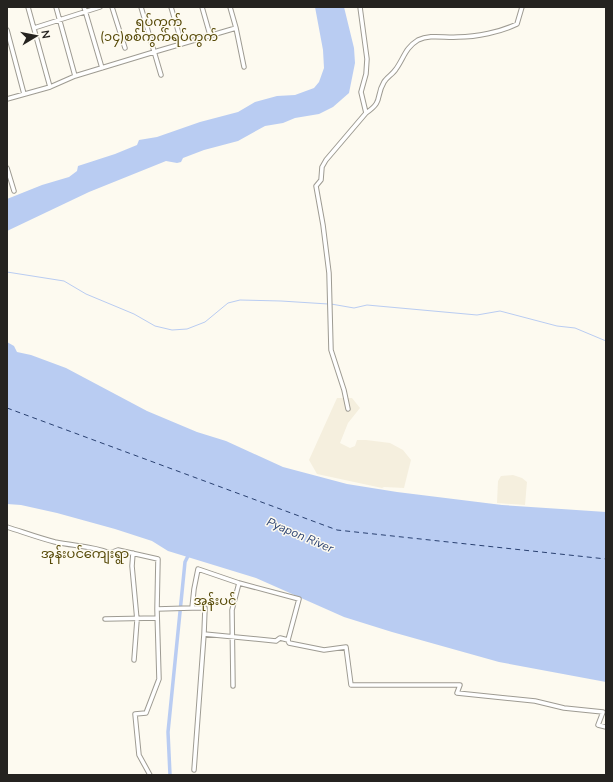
<svg xmlns="http://www.w3.org/2000/svg" width="613" height="782" font-family="'Nunito Sans','Noto Sans Myanmar',sans-serif">
<style>
.built{fill:#f5efde}
.water{fill:#b9ccf2}
.lines{fill:none;stroke-linecap:round;stroke-linejoin:round}
.stream{stroke:#b9ccf2;stroke-width:1}
.canal{stroke:#b9ccf2;stroke-width:3.5}
.ferry{stroke:#2a4171;stroke-width:1;stroke-dasharray:5 4;stroke-linecap:butt}
.minor-casing{stroke:#9e9b92;stroke-width:5.5}
.minor{stroke:#fff;stroke-width:3.5}
.labels{text-anchor:middle;stroke-width:3;stroke-linejoin:round;paint-order:stroke}
.water-label{font-size:12px;font-style:italic;fill:#2a4171;stroke:#fdfaf0}
.quarter-label{font-size:13px;fill:#564907;stroke:#fdfaf0}
</style>
<rect width="100%" height="100%" fill="#fdfaf0"/>
<!-- built -->
<path class="built" d="M 337,398 L 352,398 L 360,408 L 348,423 L 340,443 L 350,448 L 355,446 L 357,440 L 366,440 L 390,443 L 403,450 L 411,460 L 404,488 L 384,487 L 382,488 L 317,474 L 309,460 Z
M 513,475 L 522,478 L 527,482 L 525,505 L 497,503 L 498,481 L 501,476 Z"/>
<!-- water -->
<path class="water" d="M 315,7 L 344,7 L 354,48 L 355,63 L 349,93 L 333,107 L 319,114 L 295,118 L 283,123 L 265,126 L 238,141 L 204,150 L 183,158 L 181,162 L 177,163 L 166,161 L 89,192 L 7,231 L 7,199 L 42,185 L 69,177 L 77,171 L 78,166 L 115,154 L 137,145 L 139,140 L 157,137 L 200,122 L 238,112 L 255,102 L 277,96 L 295,95 L 314,88 L 319,82 L 324,68 L 323,50 Z
M 7,342 L 14,346 L 17,352 L 31,355 L 66,368 L 147,411 L 197,432 L 226,441 L 283,467 L 347,484 L 397,492 L 502,505 L 606,512 L 606,682 L 499,662 L 392,632 L 344,617 L 256,578 L 168,551 L 152,541 L 115,529 L 57,513 L 21,505 L 7,504 Z"/>
<g class="lines">
<!-- stream -->
<path class="stream" d="M 7,272 L 64,281 L 86,294 L 134,314 L 155,326 L 172,330 L 187,329 L 205,322 L 228,303 L 240,300 L 281,301 L 328,304
M 331,304 L 354,308 L 367,305 L 477,315 L 500,311 L 557,326 L 575,328 L 606,341"/>
<!-- canal -->
<path class="canal" d="M 170,775 L 168,732 L 185,562 L 189,554"/>
<!-- ferry -->
<path class="ferry" d="M 7,408 L 337,530 L 606,559"/>
<defs>
<path id="minor" d="M 28,7 L 50,87
M 56,7 L 75,76
M 84,7 L 102,68
M 112,7 L 125,48
M 141,7 L 161,75
M 171,7 L 182,44
M 202,7 L 210,35
M 230,7 L 236,28 L 244,67
M 34,28 L 100,7
M 7,30 L 24,94
M 7,99 L 50,87 L 75,76 L 154,52 L 236,28
M 366,113 C 384,101 375,97 384,82 C 387,77 393,74 396,69 C 404,58 405,48 418,40 C 430,34 445,38 458,37 C 477,37 500,32 517,24 L 522,7
M 7,168 L 14,191
M 348,409 L 344,390 L 331,350 L 329,273 L 323,225 L 316,186 L 321,180 L 322,167 L 326,160 L 366,113 L 361,92 L 366,74 L 367,59 L 360,7
M 7,527 C 23,532 39,538 55,542 C 74,546 93,546 110,553 L 118,550 L 158,559 L 157,609 L 192,608 L 194,589 L 198,569 L 239,583 L 299,599 L 288,640 L 280,638 L 276,641 L 204,634 L 205,608 L 192,608
M 133,553 L 132,566 L 137,620 L 134,660
M 105,619 L 157,618
M 288,640 L 289,643 L 324,650 L 346,647 L 351,685 L 460,685 L 457,693 L 535,701 L 564,708 L 603,712 L 598,725 L 606,727
M 233,686 L 232,610 L 239,583
M 194,770 L 204,634
M 150,775 L 139,755 L 135,714 L 146,713 L 159,679 L 157,609"/>
</defs>
<!-- minor casing -->
<use href="#minor" class="minor-casing"/>
<!-- minor -->
<use href="#minor" class="minor"/>
</g>
<g class="labels">
<!-- water labels -->
<g class="water-label">
<text transform="translate(300 535) rotate(23)" y="4">Pyapon River</text>
</g>
<!-- quarter labels -->
<g class="quarter-label">
<text x="159" y="26">ရပ်ကွက်<tspan x="159" dy="15">(၁၄)စစ်ကွက်ရပ်ကွက်</tspan></text>
<text x="85" y="558">အုန်းပင်ကျေးရွာ</text>
<text x="215" y="605">အုန်းပင်</text>
</g>
</g>
<!-- border -->
<rect width="613" height="782" fill="none" stroke="#252320" stroke-width="16"/>
<!-- north arrow -->
<g transform="translate(36 36) rotate(80)" stroke="#fdfaf0" stroke-width="3" paint-order="stroke">
<path d="M0-3L7 15L0 10L-7 15Z" fill="#252320"/>
<text y="-6" font-size="11" font-weight="bold" text-anchor="middle" fill="#252320">N</text>
</g>
</svg>
